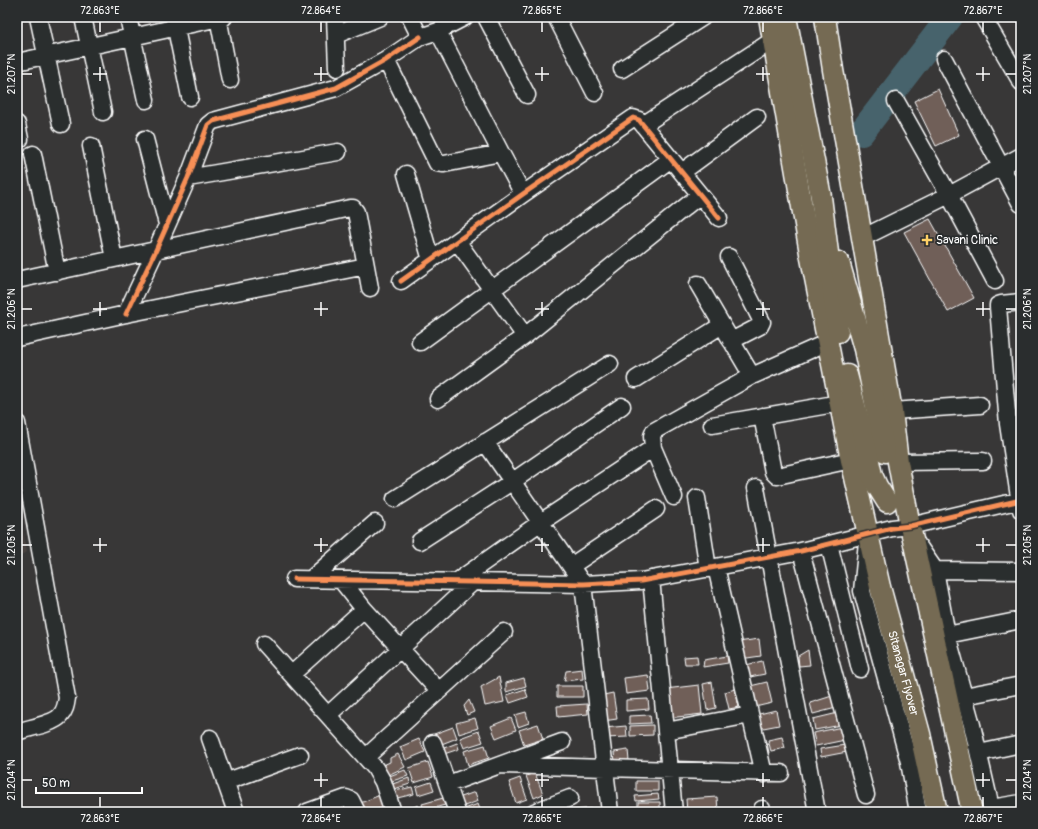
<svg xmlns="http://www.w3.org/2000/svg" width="1038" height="829" font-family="Pangolin,sans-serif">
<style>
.built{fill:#494341}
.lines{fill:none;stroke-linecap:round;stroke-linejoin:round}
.river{stroke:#47636c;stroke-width:26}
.building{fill:#705e59;stroke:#fff}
.minor-casing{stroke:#fff;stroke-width:19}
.major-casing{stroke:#fff;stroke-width:23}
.minor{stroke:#2a2d2e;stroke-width:16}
.major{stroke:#756b52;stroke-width:20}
.cycleway-casing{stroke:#2a2d2e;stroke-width:8}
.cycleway{stroke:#f78f57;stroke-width:5}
.ticks{fill:none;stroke:#fff;stroke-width:1.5}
.poi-dot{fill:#ffd166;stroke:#2a2d2e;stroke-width:1.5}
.labels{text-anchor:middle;stroke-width:3.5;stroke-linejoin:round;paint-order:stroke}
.poi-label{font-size:12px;fill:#fff;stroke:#2a2d2e;text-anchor:start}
.street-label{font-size:12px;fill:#fff;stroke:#2a2d2e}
.neatline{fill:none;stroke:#fff;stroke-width:1.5}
.ticks-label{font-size:10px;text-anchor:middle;fill:#fff}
</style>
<rect width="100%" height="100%" fill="#383737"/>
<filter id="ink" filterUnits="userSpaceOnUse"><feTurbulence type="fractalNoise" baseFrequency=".025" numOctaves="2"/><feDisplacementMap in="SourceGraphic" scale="8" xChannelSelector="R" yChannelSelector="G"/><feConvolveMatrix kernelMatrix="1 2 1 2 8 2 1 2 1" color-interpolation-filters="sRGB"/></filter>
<g filter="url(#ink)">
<!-- built -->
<path class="built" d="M 17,502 L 27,552 L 17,557 Z"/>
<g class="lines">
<!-- river -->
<path class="river" d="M 861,133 L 950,17"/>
</g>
<!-- building -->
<path class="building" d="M 342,17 L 359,17 L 342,24 Z
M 938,89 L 959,135 L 936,146 L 914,101 Z
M 930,219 L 974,298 L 948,312 L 904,232 Z
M 759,639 L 761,656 L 740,659 L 738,642 Z
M 808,650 L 810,665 L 799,666 L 798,656 Z
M 697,656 L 698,664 L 685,664 L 684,657 Z
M 727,656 L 728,663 L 703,667 L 704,660 Z
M 762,661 L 765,674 L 745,678 L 742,666 Z
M 582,669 L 583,679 L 564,681 L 566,671 Z
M 648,675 L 650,691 L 626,694 L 624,678 Z
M 499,677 L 504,702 L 485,706 L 481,687 Z
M 524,678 L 526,686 L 506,692 L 506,683 Z
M 712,682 L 716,708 L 707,710 L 703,684 Z
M 767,682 L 772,703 L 751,708 L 746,687 Z
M 699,685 L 702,714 L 669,718 L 665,689 Z
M 557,686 L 583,686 L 583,697 L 557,697 Z
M 525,689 L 528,697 L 510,703 L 507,695 Z
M 735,689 L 739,707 L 729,709 L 725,692 Z
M 613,693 L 617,719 L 603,721 L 599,696 Z
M 832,696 L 836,708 L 813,714 L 810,703 Z
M 648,699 L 649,709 L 626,711 L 626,700 Z
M 469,700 L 474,712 L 467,715 L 464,706 Z
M 587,704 L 588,714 L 558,717 L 557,706 Z
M 776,710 L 779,725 L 758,729 L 755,715 Z
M 526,712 L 529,723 L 518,727 L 515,715 Z
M 838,713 L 841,725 L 815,730 L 813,719 Z
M 650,715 L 651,723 L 629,724 L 629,716 Z
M 475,718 L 478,728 L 459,734 L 456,723 Z
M 511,718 L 516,730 L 496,738 L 491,726 Z
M 538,724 L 543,739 L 524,745 L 519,730 Z
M 653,725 L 653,735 L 630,736 L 630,726 Z
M 626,726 L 627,737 L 605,738 L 604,728 Z
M 453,727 L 457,738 L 439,745 L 434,734 Z
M 842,727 L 845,740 L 816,746 L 813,733 Z
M 479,731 L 483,742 L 464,748 L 460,738 Z
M 782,737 L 785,748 L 771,751 L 768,740 Z
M 419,739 L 425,752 L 406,760 L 400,747 Z
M 457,743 L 459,749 L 441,755 L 439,750 Z
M 767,743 L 769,753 L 762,754 L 761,745 Z
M 485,745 L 489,758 L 468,765 L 464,751 Z
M 845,745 L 847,752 L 821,757 L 820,749 Z
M 628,750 L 629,761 L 615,762 L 614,752 Z
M 398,754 L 405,767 L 386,776 L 381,766 L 390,762 L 390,758 Z
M 428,762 L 433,777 L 414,783 L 409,768 Z
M 405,770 L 408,776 L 389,782 L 387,777 Z
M 535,773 L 543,794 L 534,798 L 526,776 Z
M 409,778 L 410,784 L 391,790 L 390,785 Z
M 520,778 L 527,799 L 516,803 L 509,782 Z
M 636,781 L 658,781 L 658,791 L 636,791 Z
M 431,782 L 434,790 L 418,795 L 416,787 Z
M 412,787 L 414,794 L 393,799 L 391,792 Z
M 475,792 L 478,801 L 459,808 L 456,799 Z
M 658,794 L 659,799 L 636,801 L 635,796 Z
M 380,795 L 384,807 L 370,812 L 361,812 L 358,804 Z
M 717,797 L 718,811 L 687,812 L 686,799 Z
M 443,798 L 445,805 L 424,811 L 422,804 Z
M 638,802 L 660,802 L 660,811 L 638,811 Z
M 478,804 L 481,812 L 460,812 L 459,811 Z
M 418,805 L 421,811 L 418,812 L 403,812 Z
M 445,808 L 445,812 L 429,812 Z
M 598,808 L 598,812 L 572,812 L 572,810 Z
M 634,808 L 635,812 L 613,812 L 613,811 Z"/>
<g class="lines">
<defs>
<path id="minor" d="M 38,17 L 61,124
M 83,17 L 103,112
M 128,17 L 146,100
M 218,17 L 230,80
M 335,17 L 337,68
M 410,17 L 420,37 L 438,31 L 465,17
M 486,17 L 527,95
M 556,17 L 595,93
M 983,17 L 1021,82
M 174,19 L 190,97
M 438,31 L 501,153 L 523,194
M 336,35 L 380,17
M 944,59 L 1021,204
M 386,60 L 437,163 L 444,164 L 501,153
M 17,62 L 224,17
M 622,69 L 703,17
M 896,101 L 949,195 L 995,281
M 17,124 L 20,139
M 643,125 L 773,40
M 145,139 L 167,224
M 91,146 L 114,259
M 33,154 L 57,272
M 682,172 L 757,117
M 406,174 L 431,260
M 188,178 L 338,152
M 862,238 L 949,195 L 1021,156
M 457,241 L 525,336
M 729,257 L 762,322 L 760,326 L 731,341
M 17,280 L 350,208 L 353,208 L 356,212 L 370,288
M 401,281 L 523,194 L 633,118 L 639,120 L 719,218
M 698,284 L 752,376
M 126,314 L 156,250 L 188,178 L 208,125 L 213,121 L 336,88 L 386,60 L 420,37
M 17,338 L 126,314 L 366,266
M 420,342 L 671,159
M 636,379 L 722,325
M 438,399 L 525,336 L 700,195
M 892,411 L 980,405
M 762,416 L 773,472 L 777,476 L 851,460
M 17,423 L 67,698 C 66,705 65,711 60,716 C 53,724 28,728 17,732
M 712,425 L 840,403
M 485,442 L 583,584 L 610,812
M 898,462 L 983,461
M 756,488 L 817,812
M 674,497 L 653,448 L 652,436 L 654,431 L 752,376 L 828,342
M 697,498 L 708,569
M 395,499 L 610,364
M 1021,510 L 1008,424 L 998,307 L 998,305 L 1001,304 L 1021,302
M 420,541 L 513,481 L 622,406
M 915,541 L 935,570 L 947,635 L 972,725 L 992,812
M 867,542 L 862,591 L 909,762 L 918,812
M 829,544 L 860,669
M 801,551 L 866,795
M 571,566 L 656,509
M 716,567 L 764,774
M 935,570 L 1021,571
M 294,579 L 583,584 L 641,581 L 801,551 L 892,528 L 910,526 L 1021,500
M 311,579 L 375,523
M 651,579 L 674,812
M 341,580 L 364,609 L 439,691
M 456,582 L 541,522 L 653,448
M 947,635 L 1021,620
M 264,644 L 375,768 L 383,782 L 393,812
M 292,674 L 364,609
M 964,696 L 1021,685
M 328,715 L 473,582
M 666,731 L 750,715
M 210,738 L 236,812
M 433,743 L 457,812
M 979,753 L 1021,744
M 366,757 L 504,632
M 500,765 L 781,773
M 225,782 L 300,755
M 448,784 L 562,742
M 991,808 L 1021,803
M 762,809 L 762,812
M 307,812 L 346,798 L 351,800 L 357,812
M 534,812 L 570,798"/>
<g id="major">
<path id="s1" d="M 769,17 L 810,253 L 851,460 L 880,587 L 920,734 L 937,812"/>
<path d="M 786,17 L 821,197 L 838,332"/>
<path d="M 825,17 L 833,70 L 892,411 L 898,462 L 910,526 L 972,812"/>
<path d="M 839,262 L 864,349 L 885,452"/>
<path d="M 847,375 L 864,439 L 872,475 L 877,486 L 887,502"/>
</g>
</defs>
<!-- minor casing -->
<use href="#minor" class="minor-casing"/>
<!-- major casing -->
<use href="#major" class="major-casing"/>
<!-- minor -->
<use href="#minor" class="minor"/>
<!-- major -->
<use href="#major" class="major"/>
<defs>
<path id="cycleway" d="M 401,281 L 523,194 L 633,118 L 639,120 L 719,218
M 126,314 L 156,250 L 188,178 L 208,125 L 213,121 L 336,88 L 386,60 L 420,37
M 294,579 L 583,584 L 641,581 L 801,551 L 892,528 L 910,526 L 1021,500"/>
</defs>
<!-- cycleway casing -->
<use href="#cycleway" class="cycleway-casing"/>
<!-- cycleway -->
<use href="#cycleway" class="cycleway"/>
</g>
</g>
<!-- ticks -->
<path class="ticks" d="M 100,22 L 100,32M 321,22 L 321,32M 542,22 L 542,32M 763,22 L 763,32M 983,22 L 983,32M 100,67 L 100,81M 321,67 L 321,81M 542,67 L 542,81M 763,67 L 763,81M 983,67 L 983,81M 22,74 L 32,74M 93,74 L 107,74M 314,74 L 328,74M 535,74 L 549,74M 756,74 L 770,74M 976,74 L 990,74M 1006,74 L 1016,74M 100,302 L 100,316M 321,302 L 321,316M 542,302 L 542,316M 763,302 L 763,316M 983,302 L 983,316M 22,309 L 32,309M 93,309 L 107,309M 314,309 L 328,309M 535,309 L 549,309M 756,309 L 770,309M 976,309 L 990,309M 1006,309 L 1016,309M 100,538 L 100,552M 321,538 L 321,552M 542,538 L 542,552M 763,538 L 763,552M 983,538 L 983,552M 22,545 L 32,545M 93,545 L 107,545M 314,545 L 328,545M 535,545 L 549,545M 756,545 L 770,545M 976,545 L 990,545M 1006,545 L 1016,545M 321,773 L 321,787M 542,773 L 542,787M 763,773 L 763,787M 983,773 L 983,787M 22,780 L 32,780M 314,780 L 328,780M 535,780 L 549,780M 756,780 L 770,780M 976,780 L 990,780M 1006,780 L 1016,780M 100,797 L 100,807M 321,797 L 321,807M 542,797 L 542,807M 763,797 L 763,807M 983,797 L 983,807"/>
<!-- markers -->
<path class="poi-dot" d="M925 234h4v4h4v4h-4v4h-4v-4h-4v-4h4z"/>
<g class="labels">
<!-- poi labels -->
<g class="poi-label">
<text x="936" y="244">Savani Clinic</text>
</g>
<!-- street labels -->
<g class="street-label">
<text dy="4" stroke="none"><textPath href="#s1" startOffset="670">Sitanagar Flyover</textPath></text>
</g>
</g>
<!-- margin -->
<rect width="1038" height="829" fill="none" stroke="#2a2d2e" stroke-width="44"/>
<!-- scale -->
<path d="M36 787v6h106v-6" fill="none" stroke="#ffffff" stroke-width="2"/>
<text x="42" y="787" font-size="12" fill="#ffffff" stroke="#2a2d2e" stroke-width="3" paint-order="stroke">50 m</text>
<rect x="22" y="22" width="994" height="785" class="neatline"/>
<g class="ticks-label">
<text x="100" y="14">72.863°E</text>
<text x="321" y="14">72.864°E</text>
<text x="542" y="14">72.865°E</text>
<text x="763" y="14">72.866°E</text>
<text x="983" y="14">72.867°E</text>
<text transform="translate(11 74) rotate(-90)" y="4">21.207°N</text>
<text transform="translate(1027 74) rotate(-90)" y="4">21.207°N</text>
<text transform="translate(11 309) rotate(-90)" y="4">21.206°N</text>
<text transform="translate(1027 309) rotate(-90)" y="4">21.206°N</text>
<text transform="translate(11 545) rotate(-90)" y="4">21.205°N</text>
<text transform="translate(1027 545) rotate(-90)" y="4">21.205°N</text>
<text transform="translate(11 780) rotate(-90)" y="4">21.204°N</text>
<text transform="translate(1027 780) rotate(-90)" y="4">21.204°N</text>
<text x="100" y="822">72.863°E</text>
<text x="321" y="822">72.864°E</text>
<text x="542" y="822">72.865°E</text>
<text x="763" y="822">72.866°E</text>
<text x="983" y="822">72.867°E</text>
</g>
</svg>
